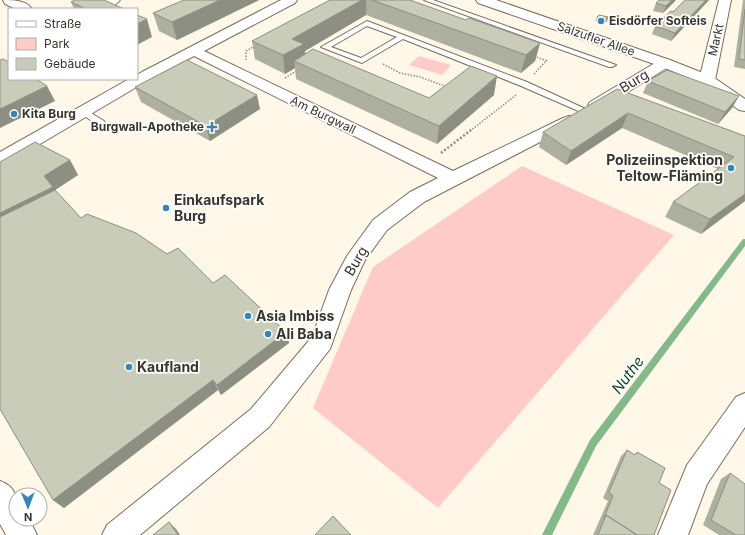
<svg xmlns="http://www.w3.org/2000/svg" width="745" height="535" font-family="Inter,sans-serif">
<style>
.green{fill:#fecbc9}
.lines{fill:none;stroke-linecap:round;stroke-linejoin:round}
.stream{fill:#84ba89;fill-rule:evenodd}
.service-casing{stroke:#786f5f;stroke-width:2}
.minor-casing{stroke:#786f5f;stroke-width:2}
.secondary-casing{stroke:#786f5f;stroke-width:2}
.path-far1{stroke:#928d82;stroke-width:1.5;stroke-dasharray:1.5 1.5;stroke-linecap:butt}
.path{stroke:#928d82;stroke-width:2.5;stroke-dasharray:2 2;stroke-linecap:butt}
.service{fill:#fff;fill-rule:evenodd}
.minor{fill:#fff;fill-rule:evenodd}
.secondary{fill:#fff;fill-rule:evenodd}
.wall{fill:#adaf9f}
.shaded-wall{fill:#8d8f82}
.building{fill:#c9ccb9;stroke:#8d8f82}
.poi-dot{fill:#3784b7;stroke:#fff;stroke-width:1.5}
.labels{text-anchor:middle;stroke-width:3.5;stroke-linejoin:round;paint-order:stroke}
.far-poi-label{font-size:12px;font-weight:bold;fill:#38352d;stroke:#fff;text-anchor:start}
.far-street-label{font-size:12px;fill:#38352d;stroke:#fff}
.street-label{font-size:14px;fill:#38352d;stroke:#fff}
.poi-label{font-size:14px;font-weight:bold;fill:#38352d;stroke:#fff;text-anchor:start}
.water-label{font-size:15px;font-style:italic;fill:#0f491b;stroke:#fff}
</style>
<rect width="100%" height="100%" fill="#fff7e8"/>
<!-- green -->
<path class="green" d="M 419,56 L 451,65 L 442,75 L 409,65 Z
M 522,166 L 674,235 L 438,508 L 313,408 L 373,267 Z"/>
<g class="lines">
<!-- stream -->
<path class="stream" d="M 743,239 L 745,239 L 745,246 L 596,446 L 552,535 L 542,535 L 590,440 Z"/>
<defs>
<path id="service" d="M 424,0 L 433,0 L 616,65 L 612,67 L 609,67 Z
M 367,21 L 527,82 L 590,111 L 589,113 L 583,113 L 521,86 L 403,39 L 362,63 L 321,47 ZM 367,26 L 397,37 L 361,58 L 331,47 Z
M 83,108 L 104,121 L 105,123 L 104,125 L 98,125 L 80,113 L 79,111 L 80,109 Z"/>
<path id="minor" d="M 3,0 C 13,0 26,0 32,9 L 16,9 L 5,4 Z
M 103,0 L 120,0 C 113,10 97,9 87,9 L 88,6 Z
M 281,0 L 297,0 L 295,3 L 204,51 L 453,171 L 563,118 L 569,116 L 575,118 L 577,121 L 575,124 L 424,202 L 387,230 L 365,260 L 351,290 L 330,349 L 269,427 L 140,535 L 102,535 L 107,525 L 251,409 L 312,337 L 329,290 L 347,256 L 373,220 L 410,192 L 438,178 L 194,56 L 152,78 L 6,164 L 0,166 L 0,152 L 129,79 L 137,79 L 137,75 L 142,72 Z
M 719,0 L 731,0 L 715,80 L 712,83 L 707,85 L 702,83 L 699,80 Z
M 665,59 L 670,60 L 672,63 L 670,66 L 602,108 L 596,110 L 590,108 L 588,105 L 590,102 L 660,60 Z
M 745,393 L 745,427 L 707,484 L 688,535 L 658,535 L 687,465 L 736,397 Z
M 0,481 C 20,489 16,500 16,519 L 29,519 L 37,535 L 6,535 L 0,524 Z"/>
<path id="secondary" d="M 476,0 L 496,0 L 670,60 L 713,77 L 745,99 L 745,111 L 739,110 L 701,83 L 660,66 L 478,3 Z"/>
</defs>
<!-- service casing -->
<use href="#service" class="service-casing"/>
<!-- minor casing -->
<use href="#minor" class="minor-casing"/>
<!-- secondary casing -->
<use href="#secondary" class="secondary-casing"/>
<!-- path-far1 -->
<path class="path-far1" d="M 534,56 L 547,61
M 246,60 L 246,51 L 255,46
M 383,64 L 400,73 L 420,77 L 447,87
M 534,74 L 547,60
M 285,78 L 298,70
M 470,131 L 516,95"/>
<!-- path -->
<path class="path" d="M 441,153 L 471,130"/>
<!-- service -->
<use href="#service" class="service"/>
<!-- minor -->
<use href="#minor" class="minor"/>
<!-- secondary -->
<use href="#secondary" class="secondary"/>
</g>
<!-- wall -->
<path class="wall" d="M 184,0 L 259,0 L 177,40 L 159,31 L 153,13 Z
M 330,0 L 410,0 L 466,20 L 540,43 L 535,61 L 521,73 L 366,15 L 305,51 L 305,54 L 429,98 L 494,95 L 437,144 L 296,79 L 295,68 L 285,74 L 255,59 L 252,41 Z
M 676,0 L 663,13 L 653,11 L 656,3 Z
M 685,0 L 709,0 L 671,41 L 652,34 L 655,26 L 673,12 Z
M 743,0 L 745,0 L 745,69 L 734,67 Z
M 71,2 L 124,9 L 74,9 Z
M 597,17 L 608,17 L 607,21 L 604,24 L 595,21 Z
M 648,81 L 739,96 L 732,108 L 718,124 L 643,93 Z
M 135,87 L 260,109 L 210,141 L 141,102 Z
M 617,89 L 745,136 L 745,201 L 701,234 L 665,217 L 673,202 L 718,169 L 622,128 L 566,165 L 539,147 L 543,132 Z
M 70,160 L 78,175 L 55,190 L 81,218 L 167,254 L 213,283 L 286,332 L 289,343 L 221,395 L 218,390 L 64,508 L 53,500 L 0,162 Z
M 627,450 L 634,455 L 637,452 L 659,483 L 654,535 L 593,535 L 608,501 L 603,498 L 621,456 Z
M 730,473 L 745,535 L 719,535 L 703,525 L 721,479 Z"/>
<!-- shaded-wall -->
<path class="shaded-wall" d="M 220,0 L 259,0 L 177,40 L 172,22 Z
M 362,0 L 366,0 L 366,15 L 305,51 L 306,62 L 294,61 L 295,68 L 285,74 L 283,55 L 292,39 Z
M 672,0 L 676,0 L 663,13 L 666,6 Z
M 706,0 L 709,0 L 671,41 L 675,33 Z
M 608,17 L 607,21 L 604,24 L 606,20 Z
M 147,19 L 152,37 L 137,45 L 137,24 Z
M 540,43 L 535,61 L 521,73 L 526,55 Z
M 497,76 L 494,95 L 437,144 L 439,126 Z
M 47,86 L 55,101 L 0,128 L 0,109 Z
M 257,95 L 260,109 L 210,141 L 206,126 Z
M 739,96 L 732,108 L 718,124 L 725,112 Z
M 628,113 L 622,128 L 566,165 L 571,151 Z
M 70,160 L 78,175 L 55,190 L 0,233 L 0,213 L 44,176 Z
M 745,194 L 745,201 L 701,234 L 710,219 Z
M 286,332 L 289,343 L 221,395 L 217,385 Z
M 213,380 L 218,390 L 64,508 L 53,500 Z
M 169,522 L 176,529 L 180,535 L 178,535 Z"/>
<!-- building -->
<path class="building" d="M 75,0 L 104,0 L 124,9 L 86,9 L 71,2 Z
M 184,0 L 220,0 L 172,22 L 153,13 Z
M 330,0 L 362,0 L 292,39 L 304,44 L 283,55 L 252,41 Z
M 372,0 L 410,0 L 466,20 L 469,18 L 540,43 L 526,55 Z
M 659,0 L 672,0 L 666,6 L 656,3 Z
M 685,0 L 706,0 L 675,33 L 655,26 L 671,11 L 673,12 Z
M 745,9 L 745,60 L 739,59 Z
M 137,15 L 147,19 L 137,24 Z
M 599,15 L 608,17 L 606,20 L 597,17 Z
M 313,49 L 429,98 L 471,66 L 497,76 L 439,126 L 294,61 Z
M 3,59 L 9,62 L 9,79 L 36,79 L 47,86 L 0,109 L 0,60 Z
M 187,60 L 257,95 L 206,126 L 135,87 Z
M 667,70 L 739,96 L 725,112 L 648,81 Z
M 617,89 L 745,136 L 745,194 L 710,219 L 673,202 L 734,157 L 628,113 L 571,151 L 543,132 Z
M 35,142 L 70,160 L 44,176 L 53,187 L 0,213 L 0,162 Z
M 55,190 L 81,218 L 87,214 L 136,233 L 167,254 L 178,248 L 213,283 L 225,275 L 286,332 L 217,385 L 213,380 L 53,500 L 0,409 L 0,217 Z
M 627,450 L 635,455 L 637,452 L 665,468 L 659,483 L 671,490 L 654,535 L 637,535 L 606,515 L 604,518 L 613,496 L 609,492 Z
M 730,473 L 745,484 L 745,535 L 736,535 L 711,520 Z
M 606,515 L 637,535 L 598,535 Z
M 333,516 L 351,535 L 315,535 Z
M 169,522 L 178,535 L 153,535 Z"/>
<!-- markers -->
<g class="poi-dot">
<circle cx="601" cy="21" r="4"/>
<circle cx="14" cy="114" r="4"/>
<path d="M210 121h4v4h4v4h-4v4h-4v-4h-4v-4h4z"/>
<circle cx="731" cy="168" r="4"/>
<circle cx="166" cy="208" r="4"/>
<circle cx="248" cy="316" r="4"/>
<circle cx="268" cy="334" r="4"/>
<circle cx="129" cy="367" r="4"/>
</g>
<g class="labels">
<!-- far-poi labels -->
<g class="far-poi-label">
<text x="609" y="25">Eisdörfer Softeis</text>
<text x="22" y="118">Kita Burg</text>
<text x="204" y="131" text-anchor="end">Burgwall-Apotheke</text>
</g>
<!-- far-street labels -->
<g class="far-street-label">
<text transform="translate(596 39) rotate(19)" y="4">Salzufler Allee</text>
<text transform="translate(716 40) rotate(-77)" y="4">Markt</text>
<text transform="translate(323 115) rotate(26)" y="4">Am Burgwall</text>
</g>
<!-- street labels -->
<g class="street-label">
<text transform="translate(634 81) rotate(-31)" y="5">Burg</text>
<text transform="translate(356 261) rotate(-59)" y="5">Burg</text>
</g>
<!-- poi labels -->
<g class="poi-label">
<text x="723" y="165" text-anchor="end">Polizeiinspektion<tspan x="723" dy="16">Teltow-Fläming</tspan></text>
<text x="174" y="205">Einkaufspark<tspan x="174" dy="16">Burg</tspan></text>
<text x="256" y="321">Asia Imbiss</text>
<text x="276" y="339">Ali Baba</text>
<text x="137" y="372">Kaufland</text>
</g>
<!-- water labels -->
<g class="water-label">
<text transform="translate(628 375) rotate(-53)" y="5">Nuthe</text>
</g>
</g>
<!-- legend -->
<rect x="8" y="8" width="130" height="72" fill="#ffffff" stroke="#afaeab"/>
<rect x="16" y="21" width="20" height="6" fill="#ffffff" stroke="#afaeab"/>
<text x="44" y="28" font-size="12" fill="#38352d">Straße</text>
<rect x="16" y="38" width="20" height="12" fill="#fecbc9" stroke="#afaeab"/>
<text x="44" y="48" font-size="12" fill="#38352d">Park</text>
<rect x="16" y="58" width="20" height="12" fill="#c9ccb9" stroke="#afaeab"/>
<text x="44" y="68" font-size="12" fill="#38352d">Gebäude</text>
<!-- north arrow -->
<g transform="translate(28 507) rotate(179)"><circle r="19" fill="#ffffff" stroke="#afaeab"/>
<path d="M0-3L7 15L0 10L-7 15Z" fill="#3784b7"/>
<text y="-6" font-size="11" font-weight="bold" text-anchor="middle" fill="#38352d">N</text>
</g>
</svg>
